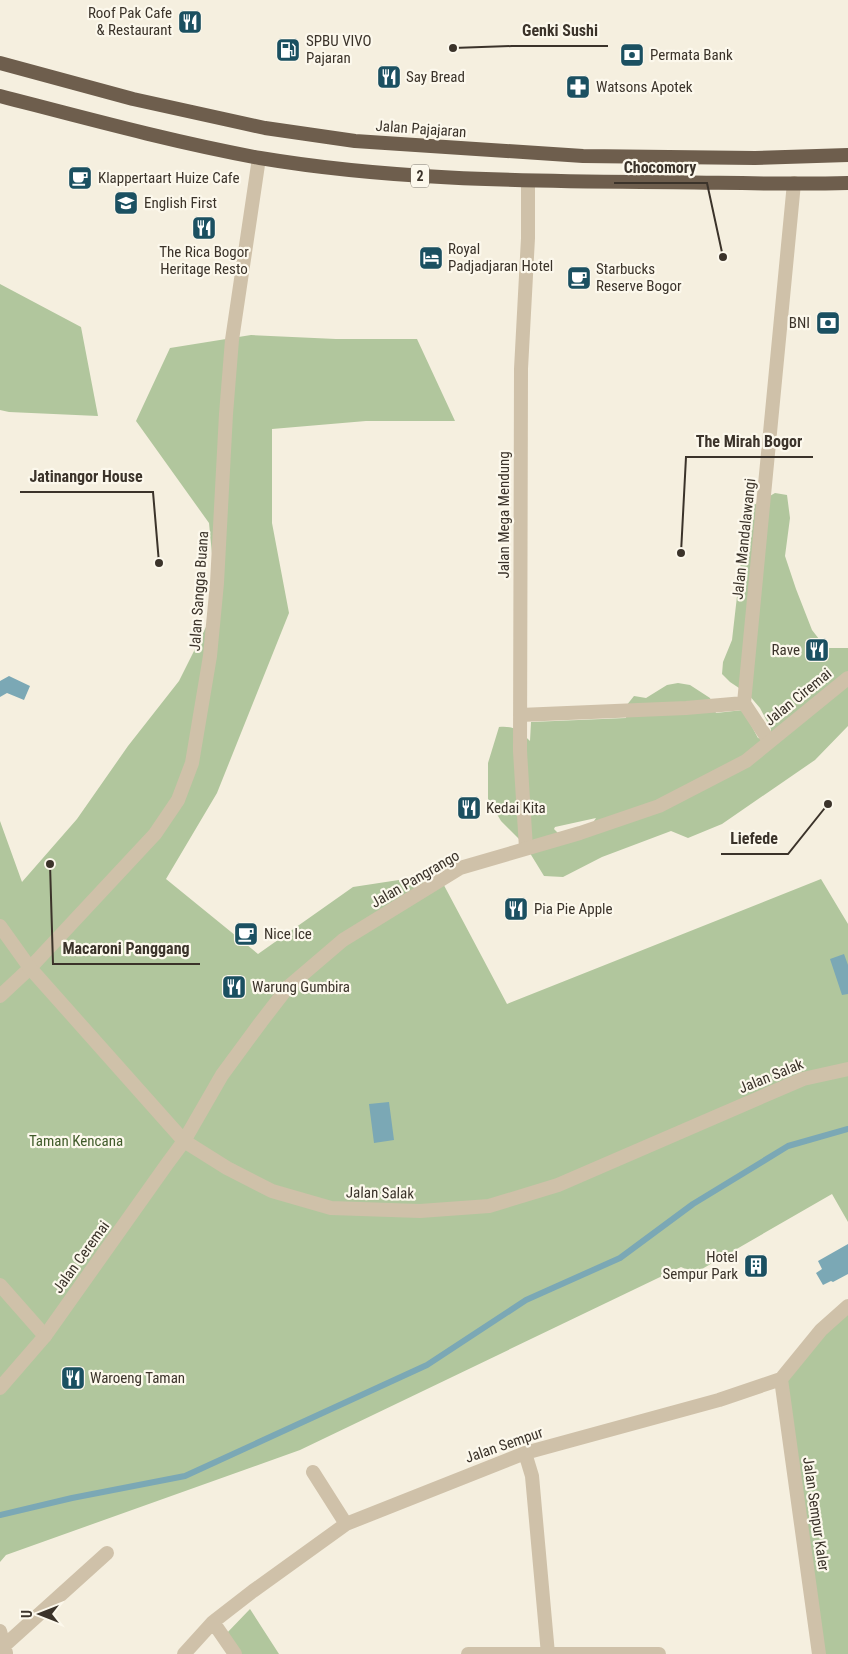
<svg xmlns="http://www.w3.org/2000/svg" width="848" height="1654" font-family="'Roboto Condensed',sans-serif">
<style>
.green{fill:#b1c69d;fill-rule:evenodd}
.water{fill:#7ba8b5}
.lines{fill:none;stroke-linecap:round;stroke-linejoin:round}
.stream{stroke:#7ba8b5;stroke-width:6}
.minor{stroke:#cfc1a9;stroke-width:14}
.tertiary{stroke:#cfc1a9;stroke-width:14}
.trunk{stroke:#6e5e4d;stroke-width:14}
.labels{text-anchor:middle;stroke-width:4.5;stroke-linejoin:round;paint-order:stroke}
.shield{fill:#fcf8ec;stroke:#756e64;stroke-width:1}
.shield-label{font-size:14px;font-weight:bold;fill:#3b332a}
.poi-label{font-size:15px;fill:#3b332a;stroke:#fcf8ec;text-anchor:start}
.street-label{font-size:15px;fill:#3b332a;stroke:#fcf8ec}
.park-label{font-size:15px;fill:#415c2b;stroke:#fcf8ec}
.leader{fill:none;stroke:#3b332a;stroke-width:2}
.callout-dot{fill:#3b332a;stroke:#fcf8ec;stroke-width:2}
.callout-label{font-size:16px;text-anchor:middle;font-weight:bold;fill:#3b332a;stroke:#fcf8ec;stroke-width:4.5;stroke-linejoin:round;paint-order:stroke}
</style>
<rect width="100%" height="100%" fill="#f5efdf"/>
<!-- green -->
<path class="green" d="M 0,284 L 81,327 L 98,416 L 9,412 L 0,410 Z
M 251,335 L 336,339 L 417,339 L 455,421 L 366,421 L 272,429 L 272,523 L 289,613 L 217,793 L 166,879 L 258,954 L 353,887 L 438,874 L 507,1004 L 821,879 L 848,924 L 848,1222 L 832,1194 L 695,1273 L 681,1267 L 300,1450 L 6,1555 L 0,1562 L 0,821 L 22,882 L 77,819 L 128,746 L 179,681 L 217,605 L 209,523 L 136,421 L 170,348 Z
M 775,493 L 787,495 L 790,518 L 785,556 L 796,589 L 812,630 L 826,648 L 848,648 L 848,726 L 815,760 L 722,824 L 688,838 L 671,831 L 602,857 L 563,877 L 544,876 L 525,845 L 501,821 L 488,799 L 488,763 L 499,727 C 515,726 519,730 530,741 L 531,722 L 626,718 L 626,706 L 634,696 L 646,698 L 667,685 L 678,683 L 690,685 L 710,698 L 716,713 L 743,710 L 758,738 L 769,740 L 771,729 L 760,708 L 748,694 L 730,682 L 722,674 L 723,662 L 732,640 L 747,509 ZM 596,818 L 585,835 L 563,838 L 554,829 L 555,827 Z
M 848,1306 L 848,1654 L 819,1654 L 781,1379 Z
M 250,1609 L 279,1654 L 241,1654 L 225,1635 Z"/>
<!-- water -->
<path class="water" d="M 9,676 L 30,686 L 24,700 L 7,693 L 0,697 L 0,681 Z
M 844,954 L 848,965 L 848,994 L 842,995 L 830,959 Z
M 389,1102 L 394,1140 L 374,1143 L 369,1104 Z
M 848,1244 L 848,1274 L 833,1282 L 831,1281 L 823,1285 L 816,1273 L 822,1269 L 818,1261 Z"/>
<g class="lines">
<!-- stream -->
<path class="stream" d="M 0,1515 L 72,1498 L 185,1476 L 427,1365 L 526,1300 L 620,1258 L 693,1204 L 788,1146 L 848,1129"/>
<!-- minor -->
<path class="minor" d="M 520,715 L 686,708 L 744,703
M 769,741 L 744,703 L 794,183
M 526,848 L 520,751 L 521,369 L 528,238 L 528,181
M 0,996 L 30,968 L 155,834 L 178,800 L 192,763 L 210,656 L 217,583 L 226,414 L 232,340 L 259,158
M 0,1285 L 45,1336
M 781,1379 L 819,1654
M 525,1453 L 532,1476 L 548,1654
M 313,1472 L 346,1524
M 213,1622 L 235,1654
M 0,1631 L 6,1653
M 5,1645 L 107,1553
M 184,1654 L 213,1622 L 253,1591 L 346,1524 L 525,1453 L 719,1400 L 781,1379 L 821,1330 L 848,1306
M 468,1654 L 659,1654"/>
<!-- tertiary -->
<path class="tertiary" d="M 0,926 L 30,968 L 184,1141 L 227,1168 L 272,1191 L 331,1208 L 420,1211 L 489,1206 L 558,1185 L 803,1079 L 848,1069
M 0,1388 L 45,1336 L 167,1164 L 184,1141 L 222,1075 L 261,1022 L 288,987 L 343,940 L 460,868 L 580,833 L 659,806 L 746,761 L 848,678"/>
<!-- trunk -->
<path class="trunk" d="M 0,63 L 133,99 L 242,123 L 265,128 L 355,141 L 583,156 L 755,158 L 848,155
M 0,96 C 85,118 173,142 260,158 C 385,179 514,181 641,182 C 710,182 779,185 848,183"/>
</g>
<!-- icons -->
<defs>
<symbol id="restaurant-square" viewBox="-11 -11 22 22"><rect x="-9" y="-9" width="18" height="18" rx="4" fill="#1b5061" stroke="#fcf8ec"/><path d="M-5-6h1v4h1v-4h1v4h1v-4h1v5L-1.5 .5V6h-2V.5L-5-1ZM5-6V6H3V1.5H1.5Q1.5-4 5-6Z" fill="#fff"/></symbol>
<symbol id="fuel-square" viewBox="-11 -11 22 22"><rect x="-9" y="-9" width="18" height="18" rx="4" fill="#1b5061" stroke="#fcf8ec"/><path d="M-5.5-6h7V0h2V4h1.3V-2.5L3-4.5l.8-.8L6-3V5H2.5V1h-1V6h-7ZM-4.2-4.7v3.2H.2V-4.7Z" fill="#fff"/></symbol>
<symbol id="bank-square" viewBox="-11 -11 22 22"><rect x="-9" y="-9" width="18" height="18" rx="4" fill="#1b5061" stroke="#fcf8ec"/><path d="M-6-4H6V4H-6ZM0-2.3a2.3 2.3 0 1 0 0 4.6a2.3 2.3 0 1 0 0-4.6Z" fill="#fff"/></symbol>
<symbol id="pharmacy-square" viewBox="-11 -11 22 22"><rect x="-9" y="-9" width="18" height="18" rx="4" fill="#1b5061" stroke="#fcf8ec"/><path d="M-2-6h4v4h4v4h-4v4h-4v-4h-4v-4h4Z" fill="#fff"/></symbol>
<symbol id="cafe-square" viewBox="-11 -11 22 22"><rect x="-9" y="-9" width="18" height="18" rx="4" fill="#1b5061" stroke="#fcf8ec"/><path d="M-5.5-4.5H6V0H3Q3 3.5 0 3.5H-2.5Q-5.5 3.5-5.5 0ZM3-3.2v2h1.7v-2ZM-6 4.5H4V6H-6Z" fill="#fff"/></symbol>
<symbol id="school-square" viewBox="-11 -11 22 22"><rect x="-9" y="-9" width="18" height="18" rx="4" fill="#1b5061" stroke="#fcf8ec"/><path d="M0-5L7-2L0 1L-7-2ZM-4 1L0 2.5L4 1V4Q0 6-4 4Z" fill="#fff"/></symbol>
<symbol id="hotel-square" viewBox="-11 -11 22 22"><rect x="-9" y="-9" width="18" height="18" rx="4" fill="#1b5061" stroke="#fcf8ec"/><path d="M-6-4.5h1.5V1H6V5H4.5V3h-9V5H-6ZM-4 0a1.8 1.8 0 1 1 3.6 0ZM.5 0V-2.5h3Q6-2.5 6 0Z" fill="#fff"/></symbol>
<symbol id="building-square" viewBox="-11 -11 22 22"><rect x="-9" y="-9" width="18" height="18" rx="4" fill="#1b5061" stroke="#fcf8ec"/><path d="M-4-6H4V6H1V3H-1V6H-4ZM-2.5-4.3h1.7v1.8h-1.7ZM.8-4.3h1.7v1.8H.8ZM-2.5-1h1.7V.8h-1.7ZM.8-1h1.7V.8H.8Z" fill="#fff"/></symbol>
</defs>
<g fill-rule="evenodd">
<use href="#restaurant-square" x="176" y="8" width="28" height="28"/>
<use href="#fuel-square" x="274" y="36" width="28" height="28"/>
<use href="#bank-square" x="618" y="41" width="28" height="28"/>
<use href="#restaurant-square" x="375" y="63" width="28" height="28"/>
<use href="#pharmacy-square" x="564" y="73" width="28" height="28"/>
<use href="#cafe-square" x="66" y="164" width="28" height="28"/>
<use href="#school-square" x="112" y="189" width="28" height="28"/>
<use href="#restaurant-square" x="190" y="214" width="28" height="28"/>
<use href="#hotel-square" x="417" y="244" width="28" height="28"/>
<use href="#cafe-square" x="565" y="264" width="28" height="28"/>
<use href="#bank-square" x="814" y="309" width="28" height="28"/>
<use href="#restaurant-square" x="803" y="636" width="28" height="28"/>
<use href="#restaurant-square" x="455" y="794" width="28" height="28"/>
<use href="#restaurant-square" x="502" y="895" width="28" height="28"/>
<use href="#cafe-square" x="232" y="920" width="28" height="28"/>
<use href="#restaurant-square" x="220" y="973" width="28" height="28"/>
<use href="#building-square" x="742" y="1252" width="28" height="28"/>
<use href="#restaurant-square" x="59" y="1364" width="28" height="28"/>
</g>
<g class="labels">
<!-- shield labels -->
<rect class="shield" x="411" y="164.5" width="18" height="23" rx="4"/>
<g class="shield-label">
<text x="420" y="181">2</text>
</g>
<!-- poi labels -->
<g class="poi-label">
<text x="172" y="18" text-anchor="end">Roof Pak Cafe<tspan x="172" dy="17">&amp; Restaurant</tspan></text>
<text x="306" y="46">SPBU VIVO<tspan x="306" dy="17">Pajaran</tspan></text>
<text x="650" y="60">Permata Bank</text>
<text x="406" y="82">Say Bread</text>
<text x="596" y="92">Watsons Apotek</text>
<text x="98" y="183">Klappertaart Huize Cafe</text>
<text x="144" y="208">English First</text>
<text x="448" y="254">Royal<tspan x="448" dy="17">Padjadjaran Hotel</tspan></text>
<text x="204" y="257" text-anchor="middle">The Rica Bogor<tspan x="204" dy="17">Heritage Resto</tspan></text>
<text x="596" y="274">Starbucks<tspan x="596" dy="17">Reserve Bogor</tspan></text>
<text x="810" y="328" text-anchor="end">BNI</text>
<text x="800" y="655" text-anchor="end">Rave</text>
<text x="486" y="813">Kedai Kita</text>
<text x="534" y="914">Pia Pie Apple</text>
<text x="264" y="939">Nice Ice</text>
<text x="252" y="992">Warung Gumbira</text>
<text x="738" y="1262" text-anchor="end">Hotel<tspan x="738" dy="17">Sempur Park</tspan></text>
<text x="90" y="1383">Waroeng Taman</text>
</g>
<!-- street labels -->
<g class="street-label">
<text transform="translate(421 129) rotate(4)" y="5">Jalan Pajajaran</text>
<text transform="translate(504 515) rotate(-90)" y="5">Jalan Mega Mendung</text>
<text transform="translate(744 539) rotate(-84)" y="5">Jalan Mandalawangi</text>
<text transform="translate(199 591) rotate(-86)" y="5">Jalan Sangga Buana</text>
<text transform="translate(798 697) rotate(-39)" y="5">Jalan Ciremai</text>
<text transform="translate(415 879) rotate(-30)" y="5">Jalan Pangrango</text>
<text transform="translate(771 1076) rotate(-22)" y="5">Jalan Salak</text>
<text transform="translate(380 1193) rotate(1)" y="5">Jalan Salak</text>
<text transform="translate(81 1257) rotate(-54)" y="5">Jalan Ceremai</text>
<text transform="translate(504 1445) rotate(-19)" y="5">Jalan Sempur</text>
<text transform="translate(816 1514) rotate(82)" y="5">Jalan Sempur Kaler</text>
</g>
<!-- park labels -->
<g class="park-label">
<text x="76" y="1146">Taman Kencana</text>
</g>
</g>
<!-- callouts -->
<path class="leader" d="M453 48L512 46H608M723 257L707 183H614M681 553L686 457H813M159 563L153 492H20M828 804L788 854H721M50 864L53 964H200"/>
<g class="callout-dot">
<circle cx="453" cy="48" r="5"/>
<circle cx="723" cy="257" r="5"/>
<circle cx="681" cy="553" r="5"/>
<circle cx="159" cy="563" r="5"/>
<circle cx="828" cy="804" r="5"/>
<circle cx="50" cy="864" r="5"/>
</g>
<g class="callout-label">
<text x="560" y="36">Genki Sushi</text>
<text x="660" y="173">Chocomory</text>
<text x="749" y="447">The Mirah Bogor</text>
<text x="86" y="482">Jatinangor House</text>
<text x="754" y="844">Liefede</text>
<text x="126" y="954">Macaroni Panggang</text>
</g>
<!-- north arrow -->
<g transform="translate(40 1614) rotate(270)" stroke="#fcf8ec" stroke-width="4" paint-order="stroke">
<path d="M0-4L9 19L0 12L-9 19Z" fill="#3b332a"/>
<text y="-8" font-size="14" font-weight="bold" text-anchor="middle" fill="#3b332a">U</text>
</g>
</svg>
